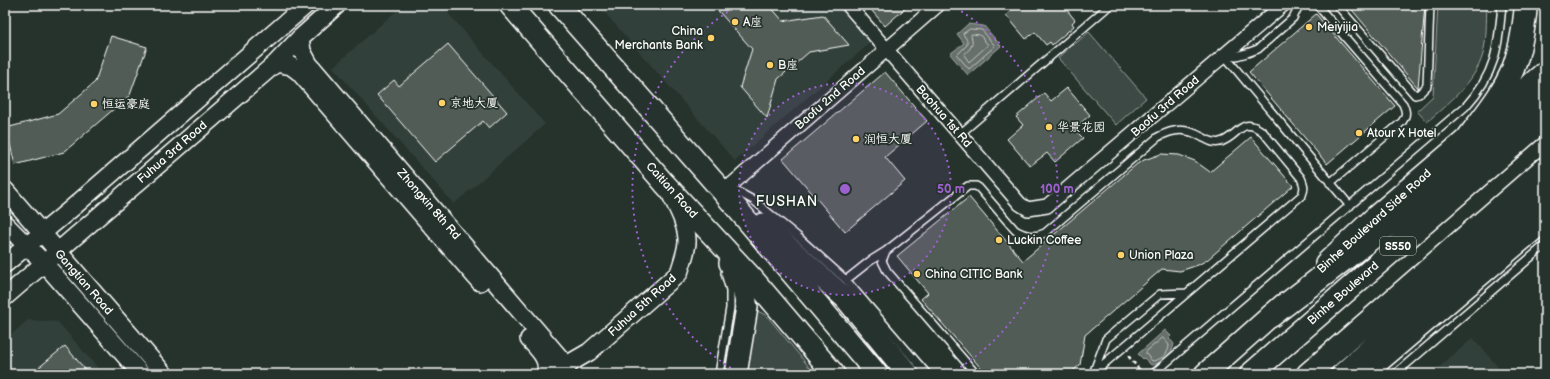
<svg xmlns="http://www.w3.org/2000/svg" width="1550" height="379" font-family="'Balsamiq Sans','LXGW WenKai TC',sans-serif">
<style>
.built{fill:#333f3a}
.green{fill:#3e4944;stroke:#9ea4a2}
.water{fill:#67706c;stroke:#a4a9a7}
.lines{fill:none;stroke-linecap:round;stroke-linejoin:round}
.shore{stroke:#c2c6c4;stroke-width:1}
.building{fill:#515c57;stroke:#fff}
.service-casing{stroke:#fff;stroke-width:10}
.minor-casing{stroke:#fff;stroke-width:16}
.tertiary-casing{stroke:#fff;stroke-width:20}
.primary-casing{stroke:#fff;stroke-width:24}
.trunk-casing{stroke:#fff;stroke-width:25}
.path{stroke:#fff;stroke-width:2.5;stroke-dasharray:4 3;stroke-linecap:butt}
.service{stroke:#26332d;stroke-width:7}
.minor{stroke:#26332d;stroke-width:13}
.tertiary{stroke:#26332d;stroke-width:17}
.primary{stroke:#26332d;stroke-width:21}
.trunk{stroke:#26332d;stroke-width:22}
.ring{fill:none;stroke:#9c61cf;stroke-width:2;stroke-dasharray:2 4}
.poi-dot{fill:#ffd166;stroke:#26332d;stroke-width:1.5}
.labels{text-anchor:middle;stroke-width:3.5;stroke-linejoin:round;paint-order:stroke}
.shield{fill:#26332d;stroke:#bec2c0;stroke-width:1}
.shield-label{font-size:11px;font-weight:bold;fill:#fff}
.poi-label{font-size:12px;fill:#fff;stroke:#26332d;text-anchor:start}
.street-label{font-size:12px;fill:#fff;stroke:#26332d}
.quarter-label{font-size:14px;letter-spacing:1px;fill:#fff;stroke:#26332d}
.centre{fill:#9c61cf;stroke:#26332d;stroke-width:2}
.ring-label{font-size:12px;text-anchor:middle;font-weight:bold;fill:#9c61cf;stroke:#26332d;stroke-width:3.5;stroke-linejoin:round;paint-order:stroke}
</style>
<rect width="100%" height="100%" fill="#26332d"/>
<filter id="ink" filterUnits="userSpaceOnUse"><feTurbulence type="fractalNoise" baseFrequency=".025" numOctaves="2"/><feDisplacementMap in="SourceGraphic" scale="8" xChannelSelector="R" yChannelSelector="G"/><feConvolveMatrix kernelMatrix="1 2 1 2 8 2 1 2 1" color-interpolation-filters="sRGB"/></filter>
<g filter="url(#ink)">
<!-- built -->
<path class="built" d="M 403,5 L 441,5 L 545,124 L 454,204 L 333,67 Z
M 598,5 L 837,5 L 870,43 L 735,161 Z
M 28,320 L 58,322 L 103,374 L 5,374 L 5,340 Z
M 1473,338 L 1504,374 L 1431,374 Z"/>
<!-- green -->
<path class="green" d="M 1438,5 L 1487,5 C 1486,21 1487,38 1483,54 C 1475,83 1448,103 1427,122 L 1417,111 L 1433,96 Z
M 1545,7 L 1545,58 L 1539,50 Z
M 1089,32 L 1146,98 L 1116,125 L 1058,58 Z
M 760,312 L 767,316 L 815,374 L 737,374 L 756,313 Z"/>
<!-- water -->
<path class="water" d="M 968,24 L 984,26 L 1001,46 L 968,75 L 950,54 L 964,43 L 957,34 Z
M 1165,330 L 1171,336 L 1169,338 L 1174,344 C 1171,357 1164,363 1151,365 L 1144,358 L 1143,359 L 1138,354 Z"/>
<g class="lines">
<!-- shore -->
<path class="shore" d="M 970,29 L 982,30 L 995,46 L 969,69 L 957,55 L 967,45 L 967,40 L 963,34 Z
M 972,34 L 980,35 L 988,45 L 969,62 L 964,55 C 969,49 975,46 971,36 Z
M 1163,338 L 1169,345 C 1169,354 1161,360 1152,361 L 1146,354 L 1146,352 Z"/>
</g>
<!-- building -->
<path class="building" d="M 713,5 L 769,5 L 783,21 L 823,15 L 849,45 L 809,52 L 778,79 L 767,118 L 740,87 L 752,49 Z
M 867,5 L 909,5 L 885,26 Z
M 1017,5 L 1063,5 L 1075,20 L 1072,23 L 1074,26 L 1052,45 L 1050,42 L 1046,45 L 1035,32 L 1026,39 L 1006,15 Z
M 1348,5 L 1425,5 L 1418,88 L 1358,17 Z
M 1316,14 L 1395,106 L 1327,164 L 1249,72 Z
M 111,36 L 147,47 L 130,95 L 64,152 L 15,165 L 6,128 L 58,114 L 95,82 Z
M 448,44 L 507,112 L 489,128 L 483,121 L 435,162 L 377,95 L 394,80 L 399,86 Z
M 885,72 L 927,121 L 885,157 L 905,181 L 845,232 L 783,159 Z
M 1067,88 L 1090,115 L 1074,129 L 1083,138 L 1055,162 L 1047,153 L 1030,166 L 1007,139 L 1023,125 L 1016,117 L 1044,93 L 1051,101 Z
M 1251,137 L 1293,186 L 1207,260 L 1198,265 L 1180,271 L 1162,269 L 1085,335 L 1080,365 L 1069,374 L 1000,374 L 996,369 L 990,374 L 986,374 L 921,299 L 928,293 L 897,256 L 969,197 L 1023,261 L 1137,164 L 1144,160 L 1161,154 L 1179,155 L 1195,161 L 1210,172 Z
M 65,346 L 89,374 L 31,374 Z"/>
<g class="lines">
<defs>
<path id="service" d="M 1317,5 L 1403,104 C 1406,111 1407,115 1402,122 L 1330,183
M 1337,5 L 1415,95 L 1419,94 L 1427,86 L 1430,5
M 1224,55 L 1350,206
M 1226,55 L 1236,56 L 1247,53 L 1258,49 L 1293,18 L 1299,5
M 960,134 L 1110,5
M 728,190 L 738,192 L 753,200 L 797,236 L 846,280 L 927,374
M 846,280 L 870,261 L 886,251
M 1094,371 L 1106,339 L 1160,294 L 1187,293
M 719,374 L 730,308 L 730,290 L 725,273
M 976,374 L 887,271 L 882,261 L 886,251 L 968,186 L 976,186 L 979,188 L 1015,230 C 1025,236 1035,238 1045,233 L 1158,137 C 1175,128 1186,128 1202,137 C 1208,140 1213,144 1220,142 C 1238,138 1241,114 1263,132 L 1301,178 C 1304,185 1305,188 1302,195 L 1092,374
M 1153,374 L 1466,106 C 1496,73 1498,48 1502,5
M 1395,374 L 1545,245"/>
<path id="minor" d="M 848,5 L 1020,204 L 1028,209 L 1047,206 L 1283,5
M 723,192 L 938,5"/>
<path id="tertiary" d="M 300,38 L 302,51 L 309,64 L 566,365 L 567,374
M 276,63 L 291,66 L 299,72 L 480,282
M 5,190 L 164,374
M 5,224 L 44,263 L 141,374
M 5,264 L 71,209 L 306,5
M 5,297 L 276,63 L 300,38 L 337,5
M 529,339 C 537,348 551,360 545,374
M 558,370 L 589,352 L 679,273 C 682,263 686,253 687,243 C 688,227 678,209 671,195"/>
<path id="primary" d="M 510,5 L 664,183 L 754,280 L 834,374
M 559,5 L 723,192 L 877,374
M 763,224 L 846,299 L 908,374
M 730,263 L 743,289 L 747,307 L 736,374
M 1326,263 L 1376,216 L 1545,72
M 1205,374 L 1284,304
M 1364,374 L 1545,220"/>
<path id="trunk" d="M 1467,139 C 1483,117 1503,94 1513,69 C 1521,48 1524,27 1526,5
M 1271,316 L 1390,224 L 1545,94
M 1251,374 L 1545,118
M 1308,374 L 1545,168
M 1343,374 L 1475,254 L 1545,193"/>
</defs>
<!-- service casing -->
<use href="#service" class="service-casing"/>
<!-- minor casing -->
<use href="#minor" class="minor-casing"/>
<!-- tertiary casing -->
<use href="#tertiary" class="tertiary-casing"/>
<!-- primary casing -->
<use href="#primary" class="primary-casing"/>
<!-- trunk casing -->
<use href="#trunk" class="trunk-casing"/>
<!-- path -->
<path class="path" d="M 1130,356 L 1129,357 L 1143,374"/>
<!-- service -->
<use href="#service" class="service"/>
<!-- minor -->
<use href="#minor" class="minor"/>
<!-- tertiary -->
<use href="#tertiary" class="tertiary"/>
<!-- primary -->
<use href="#primary" class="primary"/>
<!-- trunk -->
<use href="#trunk" class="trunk"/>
</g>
</g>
<!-- distance rings -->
<circle cx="845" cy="189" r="106" fill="#9c61cf" fill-opacity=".12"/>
<g class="ring">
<circle cx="845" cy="189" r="106"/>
<path d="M741 374A212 212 0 0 1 739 5M951 5A212 212 0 0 1 949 374"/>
</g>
<!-- markers -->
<g class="poi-dot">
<circle cx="735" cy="22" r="4"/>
<circle cx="1309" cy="27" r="4"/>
<circle cx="711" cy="38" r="4"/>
<circle cx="770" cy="65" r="4"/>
<circle cx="442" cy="103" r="4"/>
<circle cx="94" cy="104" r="4"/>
<circle cx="1049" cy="127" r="4"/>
<circle cx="1359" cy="133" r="4"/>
<circle cx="856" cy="139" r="4"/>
<circle cx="999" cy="240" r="4"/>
<circle cx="1121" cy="255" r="4"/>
<circle cx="917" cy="274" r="4"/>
</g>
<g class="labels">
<!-- shield labels -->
<rect class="shield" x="1380" y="237" width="36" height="18" rx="3"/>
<g class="shield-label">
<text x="1398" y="250">S550</text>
</g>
<!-- poi labels -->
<g class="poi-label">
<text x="743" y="26">A座</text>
<text x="1317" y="31">Meiyijia</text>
<text x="703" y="35" text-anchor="end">China<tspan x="703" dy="14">Merchants Bank</tspan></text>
<text x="778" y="69">B座</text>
<text x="450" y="107">京地大厦</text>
<text x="102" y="108">恒运豪庭</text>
<text x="1057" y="131">华景花园</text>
<text x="1367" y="137">Atour X Hotel</text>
<text x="864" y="143">润恒大厦</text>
<text x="1007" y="244">Luckin Coffee</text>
<text x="1129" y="259">Union Plaza</text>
<text x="925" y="278">China CITIC Bank</text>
</g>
<!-- street labels -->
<g class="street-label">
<text transform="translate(830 98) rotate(-41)" y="4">Baofu 2nd Road</text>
<text transform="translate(1165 106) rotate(-41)" y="4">Baofu 3rd Road</text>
<text transform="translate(944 116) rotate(49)" y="4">Baohua 1st Rd</text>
<text transform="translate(172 152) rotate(-41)" y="4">Fuhua 3rd Road</text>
<text transform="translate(672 190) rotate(48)" y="4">Caitian Road</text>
<text transform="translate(429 204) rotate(49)" y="4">Zhongxin 8th Rd</text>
<text transform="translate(1374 221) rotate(-42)" y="4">Binhe Boulevard Side Road</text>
<text transform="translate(84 282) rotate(49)" y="4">Gangtian Road</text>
<text transform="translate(1343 293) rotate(-41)" y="4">Binhe Boulevard</text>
<text transform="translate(642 305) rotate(-42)" y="4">Fuhua 5th Road</text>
</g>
<!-- quarter labels -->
<g class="quarter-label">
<text x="787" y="206">FUSHAN</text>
</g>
</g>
<circle cx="845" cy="189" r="6" class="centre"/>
<g class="ring-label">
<text x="951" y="193">50 m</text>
<text x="1057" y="193">100 m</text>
</g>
<!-- margin -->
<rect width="1550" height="379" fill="none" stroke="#26332d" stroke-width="20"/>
<rect x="10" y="10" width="1530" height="359" fill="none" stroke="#fff" stroke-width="1.5" filter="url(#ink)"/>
</svg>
